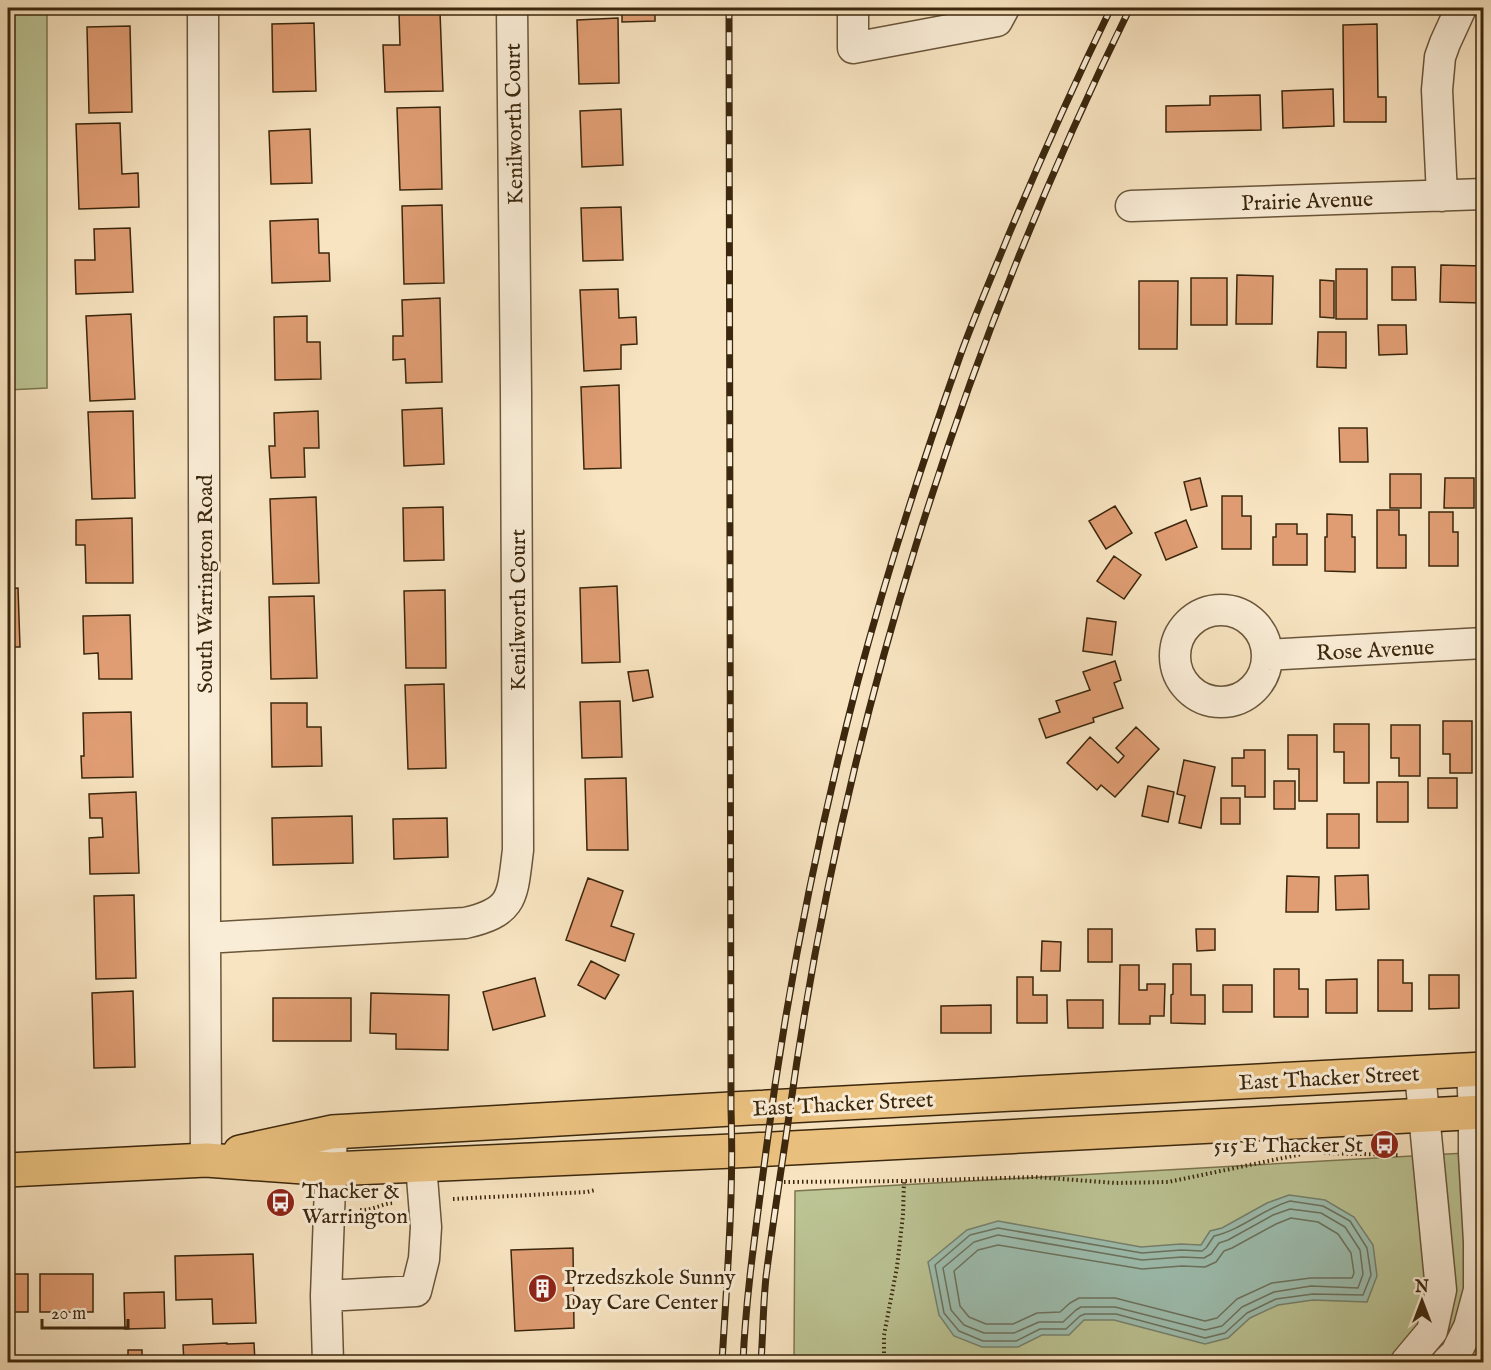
<svg xmlns="http://www.w3.org/2000/svg" width="1491" height="1370" font-family="'IM FELL English',serif">
<style>
.green{fill:#bcc494;stroke:#7c7650;stroke-width:1.5}
.water{fill:#9dbfb1;stroke:#76826f;stroke-width:1.5}
.lines{fill:none;stroke-linecap:round;stroke-linejoin:round}
.shore{stroke:#6c735f;stroke-width:1.5}
.building{fill:#e09d73;stroke:#3b270d;stroke-width:1.5}
.minor-casing{stroke:#6a563a;stroke-width:33}
.major-casing{stroke:#3b270d;stroke-width:36}
.path{stroke:#3b270d;stroke-width:4;stroke-dasharray:1.5 3;stroke-linecap:butt}
.minor{stroke:#faedd7;stroke-width:30}
.major{stroke:#ecc280;stroke-width:33}
.rail-casing{stroke:#3b270d;stroke-width:7}
.rail{stroke:#faedd7;stroke-width:4.5;stroke-dasharray:14;stroke-linecap:butt}
.labels{text-anchor:middle;stroke-width:6;stroke-linejoin:round;paint-order:stroke}
.street-label{font-size:22px;fill:#3b270d;stroke:#faedd7}
.poi-label{font-size:22px;fill:#3b270d;stroke:#faedd7;text-anchor:start}
</style>
<rect width="100%" height="100%" fill="#f8e4c1"/>
<filter id="stains"><feTurbulence type="fractalNoise" baseFrequency=".00333" numOctaves="4"/><feColorMatrix values="0 0 0 0 .2 0 0 0 0 .09 0 0 0 0 .02 0 0 0 .5 -.17"/></filter>
<radialGradient id="worn" r=".72"><stop offset=".6" stop-color="#630" stop-opacity="0"/><stop offset="1" stop-color="#630" stop-opacity=".3"/></radialGradient>
<!-- green -->
<path class="green" d="M 8,8 L 47,8 L 47,388 L 8,390 Z
M 1483,1152 L 1483,1362 L 794,1362 L 795,1191 Z"/>
<!-- water -->
<path class="water" d="M 1289,1195 L 1325,1200 L 1354,1217 L 1373,1245 L 1377,1276 L 1367,1302 L 1313,1300 L 1278,1305 L 1250,1318 L 1228,1338 L 1205,1344 L 1114,1320 L 1084,1320 L 1069,1335 L 1042,1335 L 1018,1347 L 982,1347 L 954,1336 L 939,1315 L 928,1262 L 967,1230 L 998,1221 L 1141,1247 L 1181,1244 L 1201,1245 L 1210,1231 L 1222,1228 L 1267,1203 Z"/>
<g class="lines">
<!-- shore -->
<path class="shore" d="M 1290,1201 L 1323,1206 L 1350,1221 L 1367,1248 L 1371,1275 L 1363,1295 L 1313,1294 L 1276,1299 L 1247,1313 L 1225,1333 L 1205,1338 L 1116,1314 L 1085,1314 L 1080,1316 L 1066,1329 L 1040,1329 L 1016,1341 L 983,1341 L 959,1331 L 944,1313 L 935,1265 L 970,1235 L 998,1228 L 1142,1253 L 1181,1250 L 1202,1251 L 1206,1248 L 1214,1236 C 1241,1230 1263,1209 1290,1201 Z
M 1290,1209 L 1321,1213 L 1345,1227 L 1360,1250 L 1363,1274 L 1358,1288 L 1311,1286 L 1274,1292 L 1242,1307 L 1222,1326 L 1205,1330 L 1115,1307 L 1081,1307 L 1076,1310 L 1063,1322 L 1039,1322 L 1014,1333 L 984,1333 L 964,1325 L 951,1310 L 943,1268 L 974,1242 L 998,1235 L 1142,1260 L 1182,1257 L 1204,1258 L 1211,1254 L 1219,1243 L 1228,1240 L 1273,1215 Z
M 1291,1218 L 1318,1222 L 1338,1234 L 1351,1253 L 1354,1273 L 1352,1278 L 1311,1278 L 1272,1283 L 1237,1299 L 1217,1318 L 1205,1321 L 1115,1298 L 1079,1298 L 1070,1303 L 1060,1312 L 1037,1313 L 1013,1324 L 986,1324 L 969,1317 L 960,1306 L 954,1271 L 978,1250 L 998,1245 L 1142,1269 L 1182,1266 L 1205,1267 L 1216,1262 L 1224,1251 L 1232,1248 L 1276,1224 Z"/>
</g>
<!-- building -->
<path class="building" d="M 622,8 L 655,8 L 655,21 L 622,22 Z
M 440,12 L 443,91 L 385,92 L 383,45 L 400,45 L 399,13 Z
M 618,18 L 619,83 L 579,84 L 577,20 Z
M 314,23 L 316,91 L 273,92 L 272,24 Z
M 1377,24 L 1378,97 L 1386,97 L 1386,122 L 1344,122 L 1343,25 Z
M 130,26 L 132,112 L 89,113 L 87,27 Z
M 1333,89 L 1334,126 L 1283,128 L 1282,91 Z
M 1260,95 L 1261,130 L 1166,132 L 1166,106 L 1210,105 L 1210,96 Z
M 440,107 L 442,189 L 400,190 L 397,108 Z
M 621,109 L 623,165 L 582,167 L 580,111 Z
M 120,123 L 122,174 L 138,173 L 139,207 L 79,209 L 76,124 Z
M 310,129 L 312,183 L 271,184 L 269,131 Z
M 442,205 L 444,283 L 404,284 L 402,206 Z
M 621,207 L 623,260 L 583,261 L 581,208 Z
M 318,219 L 319,253 L 329,253 L 330,281 L 272,283 L 270,221 Z
M 130,228 L 133,292 L 76,294 L 75,260 L 95,260 L 94,229 Z
M 1441,265 L 1484,266 L 1484,303 L 1440,302 Z
M 1392,267 L 1415,267 L 1416,300 L 1392,300 Z
M 1336,269 L 1367,269 L 1367,319 L 1336,319 Z
M 1237,275 L 1273,276 L 1272,324 L 1236,324 Z
M 1191,278 L 1227,278 L 1227,325 L 1191,325 Z
M 1320,280 L 1334,281 L 1334,318 L 1320,317 Z
M 1139,281 L 1178,281 L 1177,349 L 1139,349 Z
M 618,289 L 619,318 L 636,317 L 637,344 L 621,345 L 621,369 L 584,371 L 580,290 Z
M 440,298 L 442,382 L 406,383 L 405,359 L 393,360 L 393,336 L 403,336 L 402,300 Z
M 131,314 L 135,399 L 90,401 L 86,316 Z
M 307,316 L 307,342 L 320,342 L 321,379 L 275,380 L 274,317 Z
M 1378,325 L 1406,325 L 1407,354 L 1379,355 Z
M 1318,332 L 1346,332 L 1346,368 L 1317,367 Z
M 619,385 L 621,468 L 584,469 L 581,387 Z
M 442,408 L 444,464 L 404,466 L 402,410 Z
M 133,411 L 135,498 L 92,499 L 88,412 Z
M 318,411 L 319,448 L 304,448 L 305,477 L 271,478 L 269,446 L 275,446 L 274,413 Z
M 1339,428 L 1367,428 L 1368,462 L 1340,462 Z
M 1390,474 L 1421,474 L 1421,508 L 1390,508 Z
M 1200,478 L 1207,506 L 1191,510 L 1184,482 Z
M 1445,478 L 1474,478 L 1474,508 L 1444,508 Z
M 1222,496 L 1242,496 L 1242,516 L 1251,516 L 1251,549 L 1222,549 Z
M 316,497 L 319,583 L 273,584 L 270,499 Z
M 1115,506 L 1132,533 L 1106,549 L 1089,521 Z
M 443,507 L 444,560 L 404,561 L 403,508 Z
M 1377,510 L 1399,510 L 1399,535 L 1406,535 L 1406,568 L 1377,568 Z
M 1429,512 L 1453,512 L 1453,532 L 1458,532 L 1458,566 L 1429,566 Z
M 1327,514 L 1352,515 L 1352,537 L 1355,537 L 1355,572 L 1325,571 L 1325,537 L 1327,537 Z
M 132,518 L 133,583 L 86,583 L 85,545 L 76,545 L 76,520 Z
M 1186,520 L 1197,547 L 1166,560 L 1155,533 Z
M 1276,524 L 1297,524 L 1297,534 L 1307,534 L 1307,565 L 1273,565 L 1273,537 L 1276,537 Z
M 1480,531 L 1484,531 L 1484,564 L 1480,564 Z
M 1114,556 L 1141,575 L 1124,599 L 1097,581 Z
M 617,586 L 620,662 L 582,663 L 580,588 Z
M 18,588 L 20,647 L 8,647 L 8,589 Z
M 445,590 L 446,668 L 406,668 L 404,591 Z
M 314,596 L 317,678 L 271,679 L 269,597 Z
M 130,615 L 132,679 L 99,679 L 98,653 L 84,654 L 83,616 Z
M 1087,618 L 1116,622 L 1112,655 L 1083,651 Z
M 1115,661 L 1121,680 L 1114,683 L 1123,708 L 1093,718 L 1094,722 L 1046,738 L 1039,719 L 1060,712 L 1056,701 L 1090,690 L 1083,672 Z
M 648,670 L 653,697 L 633,701 L 628,672 Z
M 444,684 L 446,768 L 408,769 L 405,685 Z
M 620,701 L 622,757 L 582,758 L 580,702 Z
M 271,703 L 307,703 L 307,727 L 321,727 L 322,766 L 272,767 Z
M 131,712 L 133,777 L 82,778 L 81,756 L 84,756 L 83,713 Z
M 1443,721 L 1472,721 L 1472,773 L 1450,773 L 1450,754 L 1443,754 Z
M 1334,724 L 1369,724 L 1369,783 L 1344,783 L 1344,752 L 1334,752 Z
M 1391,725 L 1420,725 L 1420,776 L 1399,776 L 1399,758 L 1391,758 Z
M 1136,727 L 1159,749 L 1115,797 L 1101,785 L 1097,790 L 1067,763 L 1090,737 L 1118,763 L 1124,756 L 1116,748 Z
M 1288,735 L 1317,735 L 1317,801 L 1299,801 L 1299,769 L 1288,769 Z
M 1244,750 L 1265,750 L 1265,797 L 1245,797 L 1245,786 L 1232,786 L 1232,758 L 1244,758 Z
M 1184,760 L 1215,767 L 1201,828 L 1179,823 L 1185,796 L 1177,794 Z
M 1480,761 L 1484,761 L 1484,793 L 1480,793 Z
M 626,778 L 628,850 L 587,850 L 585,779 Z
M 1428,778 L 1457,778 L 1457,808 L 1428,808 Z
M 1274,781 L 1295,781 L 1295,809 L 1274,809 Z
M 1377,782 L 1408,782 L 1408,822 L 1377,822 Z
M 1148,786 L 1174,792 L 1168,822 L 1142,816 Z
M 136,792 L 139,873 L 90,874 L 89,838 L 103,837 L 102,818 L 90,818 L 89,794 Z
M 1221,798 L 1240,798 L 1240,824 L 1221,824 Z
M 1327,814 L 1359,814 L 1359,848 L 1327,848 Z
M 352,816 L 353,863 L 273,865 L 272,818 Z
M 447,818 L 448,857 L 394,859 L 393,819 Z
M 1368,875 L 1369,909 L 1336,910 L 1335,876 Z
M 1287,876 L 1319,877 L 1318,912 L 1286,912 Z
M 588,878 L 623,891 L 611,926 L 634,934 L 625,961 L 566,940 Z
M 134,895 L 136,978 L 96,979 L 94,896 Z
M 1088,929 L 1112,929 L 1112,962 L 1088,962 Z
M 1196,929 L 1215,929 L 1215,950 L 1197,951 Z
M 1042,941 L 1061,942 L 1060,971 L 1041,971 Z
M 1378,960 L 1403,960 L 1403,983 L 1412,983 L 1412,1011 L 1378,1011 Z
M 591,961 L 619,975 L 605,999 L 578,985 Z
M 1173,964 L 1191,964 L 1191,995 L 1205,995 L 1205,1024 L 1171,1023 L 1171,995 L 1173,994 Z
M 1120,965 L 1139,965 L 1139,990 L 1147,990 L 1147,984 L 1165,984 L 1164,1016 L 1150,1016 L 1150,1024 L 1119,1024 Z
M 1274,969 L 1299,969 L 1299,989 L 1308,989 L 1308,1017 L 1274,1017 Z
M 1429,975 L 1459,975 L 1459,1008 L 1429,1009 Z
M 1017,977 L 1033,977 L 1033,995 L 1047,995 L 1047,1023 L 1017,1023 Z
M 535,978 L 545,1016 L 493,1030 L 483,992 Z
M 1357,979 L 1357,1013 L 1326,1013 L 1326,980 Z
M 1223,985 L 1252,985 L 1252,1012 L 1223,1012 Z
M 133,991 L 135,1067 L 94,1068 L 92,993 Z
M 371,993 L 449,995 L 448,1050 L 396,1049 L 396,1034 L 370,1033 Z
M 273,998 L 351,998 L 351,1041 L 273,1041 Z
M 1067,1000 L 1103,1000 L 1103,1028 L 1068,1028 Z
M 991,1005 L 991,1033 L 941,1033 L 941,1006 Z
M 573,1248 L 574,1328 L 515,1331 L 511,1250 Z
M 253,1254 L 256,1323 L 213,1324 L 212,1299 L 176,1300 L 175,1256 Z
M 8,1274 L 28,1274 L 28,1312 L 8,1312 Z
M 40,1274 L 93,1274 L 93,1312 L 40,1312 Z
M 164,1292 L 165,1328 L 125,1329 L 124,1293 Z
M 227,1343 L 227,1344 L 254,1343 L 255,1362 L 184,1362 L 183,1345 Z
M 128,1350 L 142,1350 L 142,1361 L 128,1361 Z"/>
<g class="lines">
<defs>
<path id="minor" d="M 203,8 L 205,938 L 206,1160
M 853,8 L 853,48 L 997,21 L 1004,8
M 1442,196 L 1437,90 L 1440,57 L 1445,43 L 1461,8
M 1131,206 L 1484,194
M1175 656a46 46 0 1 1 92 0a46 46 0 1 1-92 0Z
M 1267,655 L 1484,643
M 205,938 L 465,923 C 515,912 512,896 518,850 L 516,392 L 512,8
M 326,1296 L 416,1291 L 424,1259 L 426,1227 L 421,1165
M 328,1362 L 326,1296 L 332,1132
M 1406,1362 L 1432,1331 L 1441,1290 L 1420,1073
M 1447,1362 L 1456,1353 L 1469,1327 L 1479,1290 L 1479,1242 L 1474,1154 L 1474,1113 L 1472,1070"/>
<path id="major" d="M 240,1152 L 332,1132 L 731,1109 L 1484,1069
M 8,1170 L 206,1160 L 331,1169 L 733,1151 L 1484,1112"/>
</defs>
<!-- minor casing -->
<use href="#minor" class="minor-casing"/>
<!-- major casing -->
<use href="#major" class="major-casing"/>
<!-- path -->
<path class="path" d="M 1324,1153 L 1400,1155
M 784,1182 L 904,1181 L 1035,1177 L 1116,1183 L 1168,1182 L 1302,1154
M 453,1199 L 587,1192 L 595,1190
M 360,1210 C 373,1211 382,1203 394,1203
M 884,1362 L 884,1335 L 897,1267 L 903,1215 L 904,1181"/>
<!-- minor -->
<use href="#minor" class="minor"/>
<!-- major -->
<use href="#major" class="major"/>
<defs>
<path id="rail" d="M 722,1362 C 727,1278 734,1193 731,1109 L 729,8
M 743,1362 C 746,1292 757,1221 766,1151 C 786,994 817,838 857,684 C 886,575 921,466 959,359 C 974,317 992,276 1009,234 C 1041,158 1075,82 1111,8
M 761,1362 C 763,1334 763,1306 766,1277 C 773,1221 782,1165 790,1109 C 843,727 960,353 1130,8"/>
</defs>
<!-- rail casing -->
<use href="#rail" class="rail-casing"/>
<!-- rail -->
<use href="#rail" class="rail"/>
</g>
<!-- icons -->
<defs>
<symbol id="bus-disc" viewBox="-11 -11 22 22"><circle r="9.5" fill="#8f2418" stroke="#faedd7"/><path d="M-5-6H5V4H4V6H2V4H-2V6H-4V4H-5ZM-3.5-4V0h7V-4ZM-3.5 1.2v1.5H-2V1.2ZM2 1.2v1.5H3.5V1.2Z" fill="#fff"/></symbol>
<symbol id="building-disc" viewBox="-11 -11 22 22"><circle r="9.5" fill="#8f2418" stroke="#faedd7"/><path d="M-4-6H4V6H1V3H-1V6H-4ZM-2.5-4.3h1.7v1.8h-1.7ZM.8-4.3h1.7v1.8H.8ZM-2.5-1h1.7V.8h-1.7ZM.8-1h1.7V.8H.8Z" fill="#fff"/></symbol>
</defs>
<g fill-rule="evenodd">
<use href="#bus-disc" x="1368" y="1128" width="33" height="33"/>
<use href="#bus-disc" x="264" y="1186" width="33" height="33"/>
<use href="#building-disc" x="526" y="1272" width="33" height="33"/>
</g>
<g class="labels">
<!-- street labels -->
<g class="street-label">
<text transform="translate(513 124) rotate(-91)" y="8">Kenilworth Court</text>
<text transform="translate(1307 200) rotate(-2)" y="8">Prairie Avenue</text>
<text transform="translate(204 584) rotate(-90)" y="8">South Warrington Road</text>
<text transform="translate(517 610) rotate(-90)" y="8">Kenilworth Court</text>
<text transform="translate(1375 649) rotate(-3)" y="8">Rose Avenue</text>
<text transform="translate(1329 1077) rotate(-3)" y="8">East Thacker Street</text>
<text transform="translate(843 1103) rotate(-3)" y="8">East Thacker Street</text>
</g>
<!-- poi labels -->
<g class="poi-label">
<text x="1363" y="1152" text-anchor="end">515 E Thacker St</text>
<text x="302" y="1198">Thacker &amp;<tspan x="302" dy="25">Warrington</tspan></text>
<text x="564" y="1284">Przedszkole Sunny<tspan x="564" dy="25">Day Care Center</tspan></text>
</g>
</g>
<!-- margin -->
<rect width="1491" height="1370" fill="none" stroke="#f8e4c1" stroke-width="30"/>
<rect x="9" y="9" width="1473" height="1352" fill="none" stroke="#3b270d" stroke-width="3"/>
<rect x="15" y="15" width="1461" height="1340" fill="none" stroke="#3b270d" stroke-width="1.5"/>
<!-- north arrow -->
<g transform="translate(1422 1301)" stroke="#faedd7" stroke-width="4.5" paint-order="stroke">
<path d="M0-4.5L10 22L0 15L-10 22Z" fill="#3b270d"/>
<text y="-9" font-size="16" font-weight="bold" text-anchor="middle" fill="#3b270d">N</text>
</g>
<!-- scale -->
<path d="M42 1319v9h86v-9" fill="none" stroke="#3b270d" stroke-width="3"/>
<text x="51" y="1319" font-size="18" fill="#3b270d" stroke="#faedd7" stroke-width="4.5" paint-order="stroke">20 m</text>
<rect width="100%" height="100%" filter="url(#stains)"/>
<rect width="100%" height="100%" fill="url(#worn)"/>
</svg>
